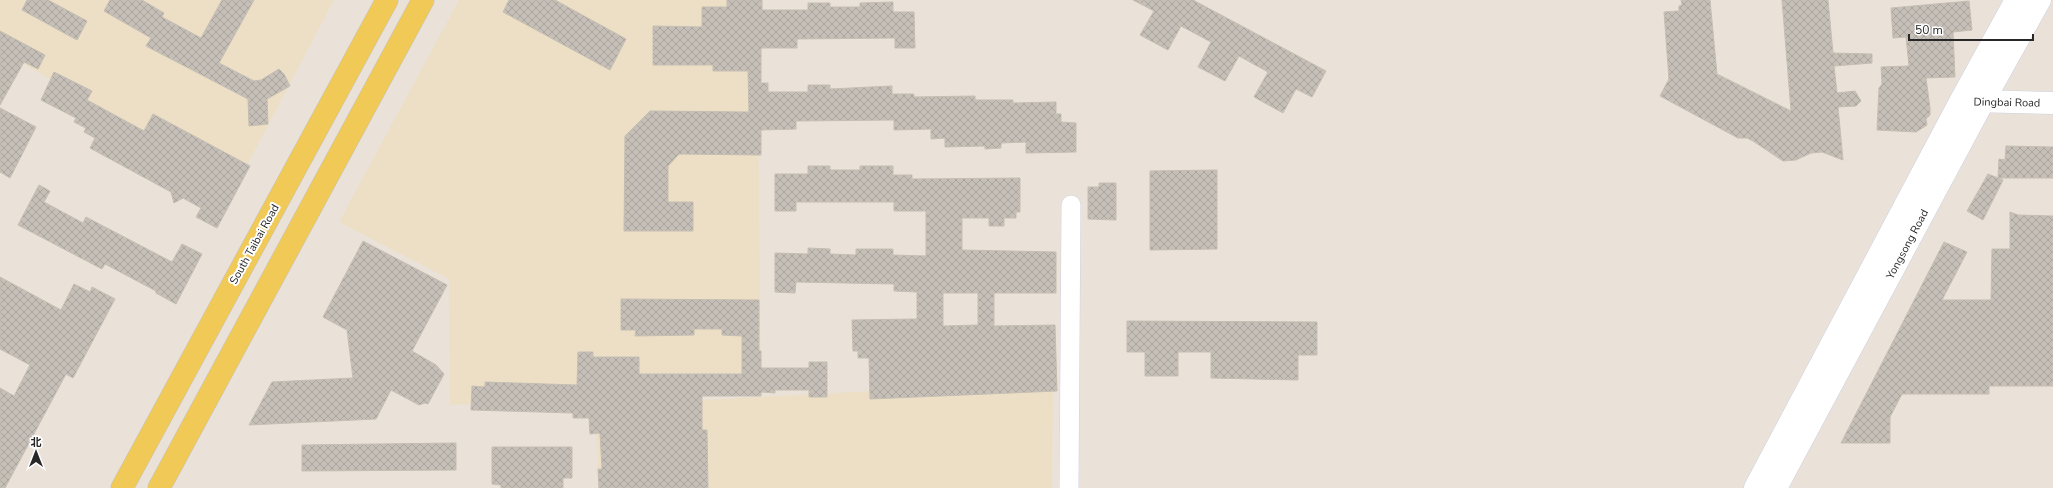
<svg xmlns="http://www.w3.org/2000/svg" width="2053" height="488" font-family="'Nunito Sans','Noto Sans SC',sans-serif">
<style>
.education{fill:#ecdfc6}
.building{fill:url(#building-cross-hatch);stroke:#c5beb2;fill-rule:evenodd}
.lines{fill:none;stroke-linecap:round;stroke-linejoin:round}
.minor-casing{stroke:#cdd1e0;stroke-width:20}
.tertiary-casing{stroke:#cdd1e0;stroke-width:23}
.primary-casing{stroke:#c3c3c3;stroke-width:23}
.minor{stroke:#fff;stroke-width:19}
.tertiary{stroke:#fff;stroke-width:22}
.primary{stroke:#f0c956;stroke-width:22}
.labels{text-anchor:middle;stroke-width:4;stroke-linejoin:round;paint-order:stroke}
.street-label{font-size:11px;fill:#272727;stroke:#fff}
</style>
<defs>
<pattern id="building-cross-hatch" width="8" height="8" patternUnits="userSpaceOnUse"><rect width="8" height="8" fill="#c5bfb8"/><path d="M0 0l8 8M0 8l8-8" fill="none" stroke="#a9a49e"/></pattern>
</defs>
<rect width="100%" height="100%" fill="#eae2d8"/>
<!-- education -->
<path class="education" d="M 0,0 L 334,0 L 235,188 L 0,50 Z
M 459,0 L 757,0 L 761,392 L 450,405 L 449,279 L 339,222 Z
M 1053,381 L 1052,488 L 599,488 L 595,406 Z"/>
<!-- building -->
<path class="building" d="M 27,0 L 48,0 L 87,21 L 77,40 L 22,10 Z
M 110,0 L 142,0 L 164,13 L 162,17 L 201,38 L 222,0 L 254,0 L 219,63 L 254,81 L 261,80 L 279,69 L 284,74 L 290,86 L 267,99 L 268,124 L 249,126 L 248,99 L 146,46 L 151,38 L 104,11 Z
M 509,0 L 555,0 L 626,39 L 610,70 L 503,12 Z
M 727,0 L 762,0 L 762,10 L 808,10 L 808,3 L 830,3 L 830,7 L 860,7 L 860,3 L 893,2 L 893,12 L 914,12 L 915,48 L 895,48 L 895,38 L 797,39 L 797,48 L 761,48 L 761,83 L 768,83 L 768,92 L 808,92 L 808,85 L 830,85 L 830,89 L 892,86 L 892,94 L 914,94 L 914,97 L 975,96 L 975,100 L 1013,100 L 1013,103 L 1056,102 L 1056,114 L 1061,114 L 1061,122 L 1076,123 L 1076,152 L 1026,153 L 1026,142 L 1001,143 L 1001,148 L 985,149 L 985,146 L 945,147 L 945,138 L 931,139 L 931,129 L 894,130 L 894,120 L 796,121 L 796,129 L 761,130 L 761,155 L 679,154 L 668,166 L 668,202 L 693,202 L 693,231 L 624,231 L 625,136 L 650,111 L 749,112 L 748,71 L 713,71 L 713,65 L 653,65 L 653,26 L 702,27 L 702,7 L 727,7 Z
M 1133,0 L 1193,0 L 1326,71 L 1312,97 L 1296,89 L 1283,113 L 1254,97 L 1268,72 L 1239,56 L 1225,81 L 1198,67 L 1211,42 L 1181,26 L 1168,50 L 1140,35 L 1154,11 Z
M 1681,0 L 1710,0 L 1717,74 L 1791,111 L 1782,0 L 1828,0 L 1833,53 L 1872,54 L 1872,63 L 1834,66 L 1837,93 L 1855,91 L 1861,101 L 1856,106 L 1838,107 L 1843,160 L 1822,152 L 1811,153 L 1796,160 L 1783,161 L 1753,141 L 1747,138 L 1738,138 L 1660,96 L 1669,79 L 1664,12 L 1679,11 L 1679,6 L 1682,5 Z
M 1969,1 L 1972,30 L 1953,32 L 1955,77 L 1926,78 L 1930,108 L 1930,115 L 1926,119 L 1927,125 L 1916,132 L 1877,130 L 1879,88 L 1882,84 L 1881,67 L 1909,66 L 1906,37 L 1893,38 L 1891,8 Z
M 0,31 L 45,55 L 38,69 L 24,62 L 0,105 Z
M 54,72 L 92,91 L 87,100 L 144,131 L 153,114 L 250,166 L 217,228 L 196,217 L 201,208 L 183,198 L 174,203 L 171,192 L 90,148 L 95,138 L 84,132 L 86,128 L 74,122 L 76,118 L 41,100 Z
M 0,108 L 36,127 L 10,178 L 0,172 Z
M 2006,146 L 2053,147 L 2053,178 L 1998,178 L 1999,159 L 2005,160 Z
M 808,166 L 830,166 L 830,170 L 860,170 L 860,166 L 893,166 L 893,175 L 912,175 L 912,179 L 1020,178 L 1020,212 L 1016,212 L 1016,218 L 1004,218 L 1004,226 L 989,226 L 989,218 L 962,218 L 962,250 L 1056,252 L 1056,293 L 994,293 L 994,326 L 1055,325 L 1057,391 L 870,399 L 869,358 L 858,358 L 858,351 L 853,351 L 852,320 L 917,319 L 917,292 L 894,291 L 894,284 L 796,282 L 795,293 L 775,292 L 775,253 L 808,254 L 808,248 L 830,249 L 830,254 L 856,255 L 856,249 L 893,249 L 893,255 L 926,256 L 926,211 L 894,211 L 894,202 L 796,202 L 796,211 L 775,211 L 775,174 L 808,174 ZM 943,293 L 978,293 L 978,325 L 943,326 Z
M 1217,170 L 1217,249 L 1150,250 L 1150,171 Z
M 1988,174 L 2003,180 L 1983,220 L 1967,211 Z
M 1099,183 L 1116,183 L 1116,220 L 1088,219 L 1088,187 L 1099,187 Z
M 39,185 L 50,191 L 44,202 L 83,223 L 86,217 L 172,262 L 182,244 L 202,254 L 176,304 L 156,293 L 156,291 L 105,264 L 102,269 L 18,225 Z
M 2010,212 L 2018,215 L 2053,216 L 2053,386 L 1989,386 L 1989,394 L 1902,394 L 1890,417 L 1890,443 L 1841,443 L 1944,242 L 1967,252 L 1942,300 L 1991,300 L 1992,249 L 2010,249 Z
M 363,241 L 447,285 L 412,351 L 436,365 L 444,374 L 428,404 L 425,403 L 419,405 L 391,390 L 376,419 L 249,425 L 272,382 L 353,378 L 347,330 L 323,317 Z
M 0,277 L 61,310 L 74,284 L 90,292 L 92,287 L 115,299 L 73,378 L 66,374 L 5,488 L 0,488 L 0,388 L 14,396 L 30,365 L 0,349 Z
M 621,299 L 759,300 L 759,351 L 761,351 L 761,368 L 809,368 L 809,362 L 827,362 L 827,397 L 809,397 L 809,390 L 775,390 L 775,393 L 761,392 L 761,396 L 702,396 L 702,430 L 707,430 L 708,488 L 599,488 L 598,469 L 602,469 L 600,433 L 590,434 L 589,418 L 573,418 L 573,413 L 471,410 L 472,386 L 485,387 L 485,382 L 577,385 L 578,352 L 593,352 L 593,357 L 639,357 L 639,374 L 742,374 L 742,336 L 722,335 L 722,329 L 694,329 L 694,335 L 635,336 L 636,330 L 621,330 Z
M 1127,321 L 1317,322 L 1317,355 L 1298,355 L 1298,380 L 1211,378 L 1211,352 L 1178,352 L 1178,376 L 1145,376 L 1145,352 L 1127,352 Z
M 456,443 L 456,470 L 302,471 L 302,445 Z
M 492,447 L 572,447 L 572,478 L 563,478 L 563,488 L 501,488 L 501,485 L 492,484 Z"/>
<g class="lines">
<defs>
<path id="minor" d="M 1069,488 L 1071,205"/>
<path id="tertiary" d="M 1972,101 L 2053,103
M 1755,488 L 1961,100 L 2016,0
M 1776,488 L 1983,102 L 2040,0"/>
<path id="primary" d="M 122,488 L 387,0
M 159,488 L 423,0"/>
</defs>
<!-- minor casing -->
<use href="#minor" class="minor-casing"/>
<!-- tertiary casing -->
<use href="#tertiary" class="tertiary-casing"/>
<!-- primary casing -->
<use href="#primary" class="primary-casing"/>
<!-- minor -->
<use href="#minor" class="minor"/>
<!-- tertiary -->
<use href="#tertiary" class="tertiary"/>
<!-- primary -->
<use href="#primary" class="primary"/>
</g>
<g class="labels">
<!-- street labels -->
<g class="street-label">
<text transform="translate(2007 102) rotate(1)" y="4">Dingbai Road</text>
<text transform="translate(254 244) rotate(-61)" y="4">South Taibai Road</text>
<text transform="translate(1907 244) rotate(-62)" y="4">Yongsong Road</text>
</g>
</g>
<!-- north arrow -->
<g transform="translate(36 452)" stroke="#ffffff" stroke-width="3" paint-order="stroke">
<path d="M0-3L7 15L0 10L-7 15Z" fill="#272727"/>
<text y="-6" font-size="11" font-weight="bold" text-anchor="middle" fill="#272727">北</text>
</g>
<!-- scale -->
<path d="M1909 34v6h124v-6" fill="none" stroke="#272727" stroke-width="2"/>
<text x="1915" y="34" font-size="12" fill="#272727" stroke="#ffffff" stroke-width="3" paint-order="stroke">50 m</text>
</svg>
